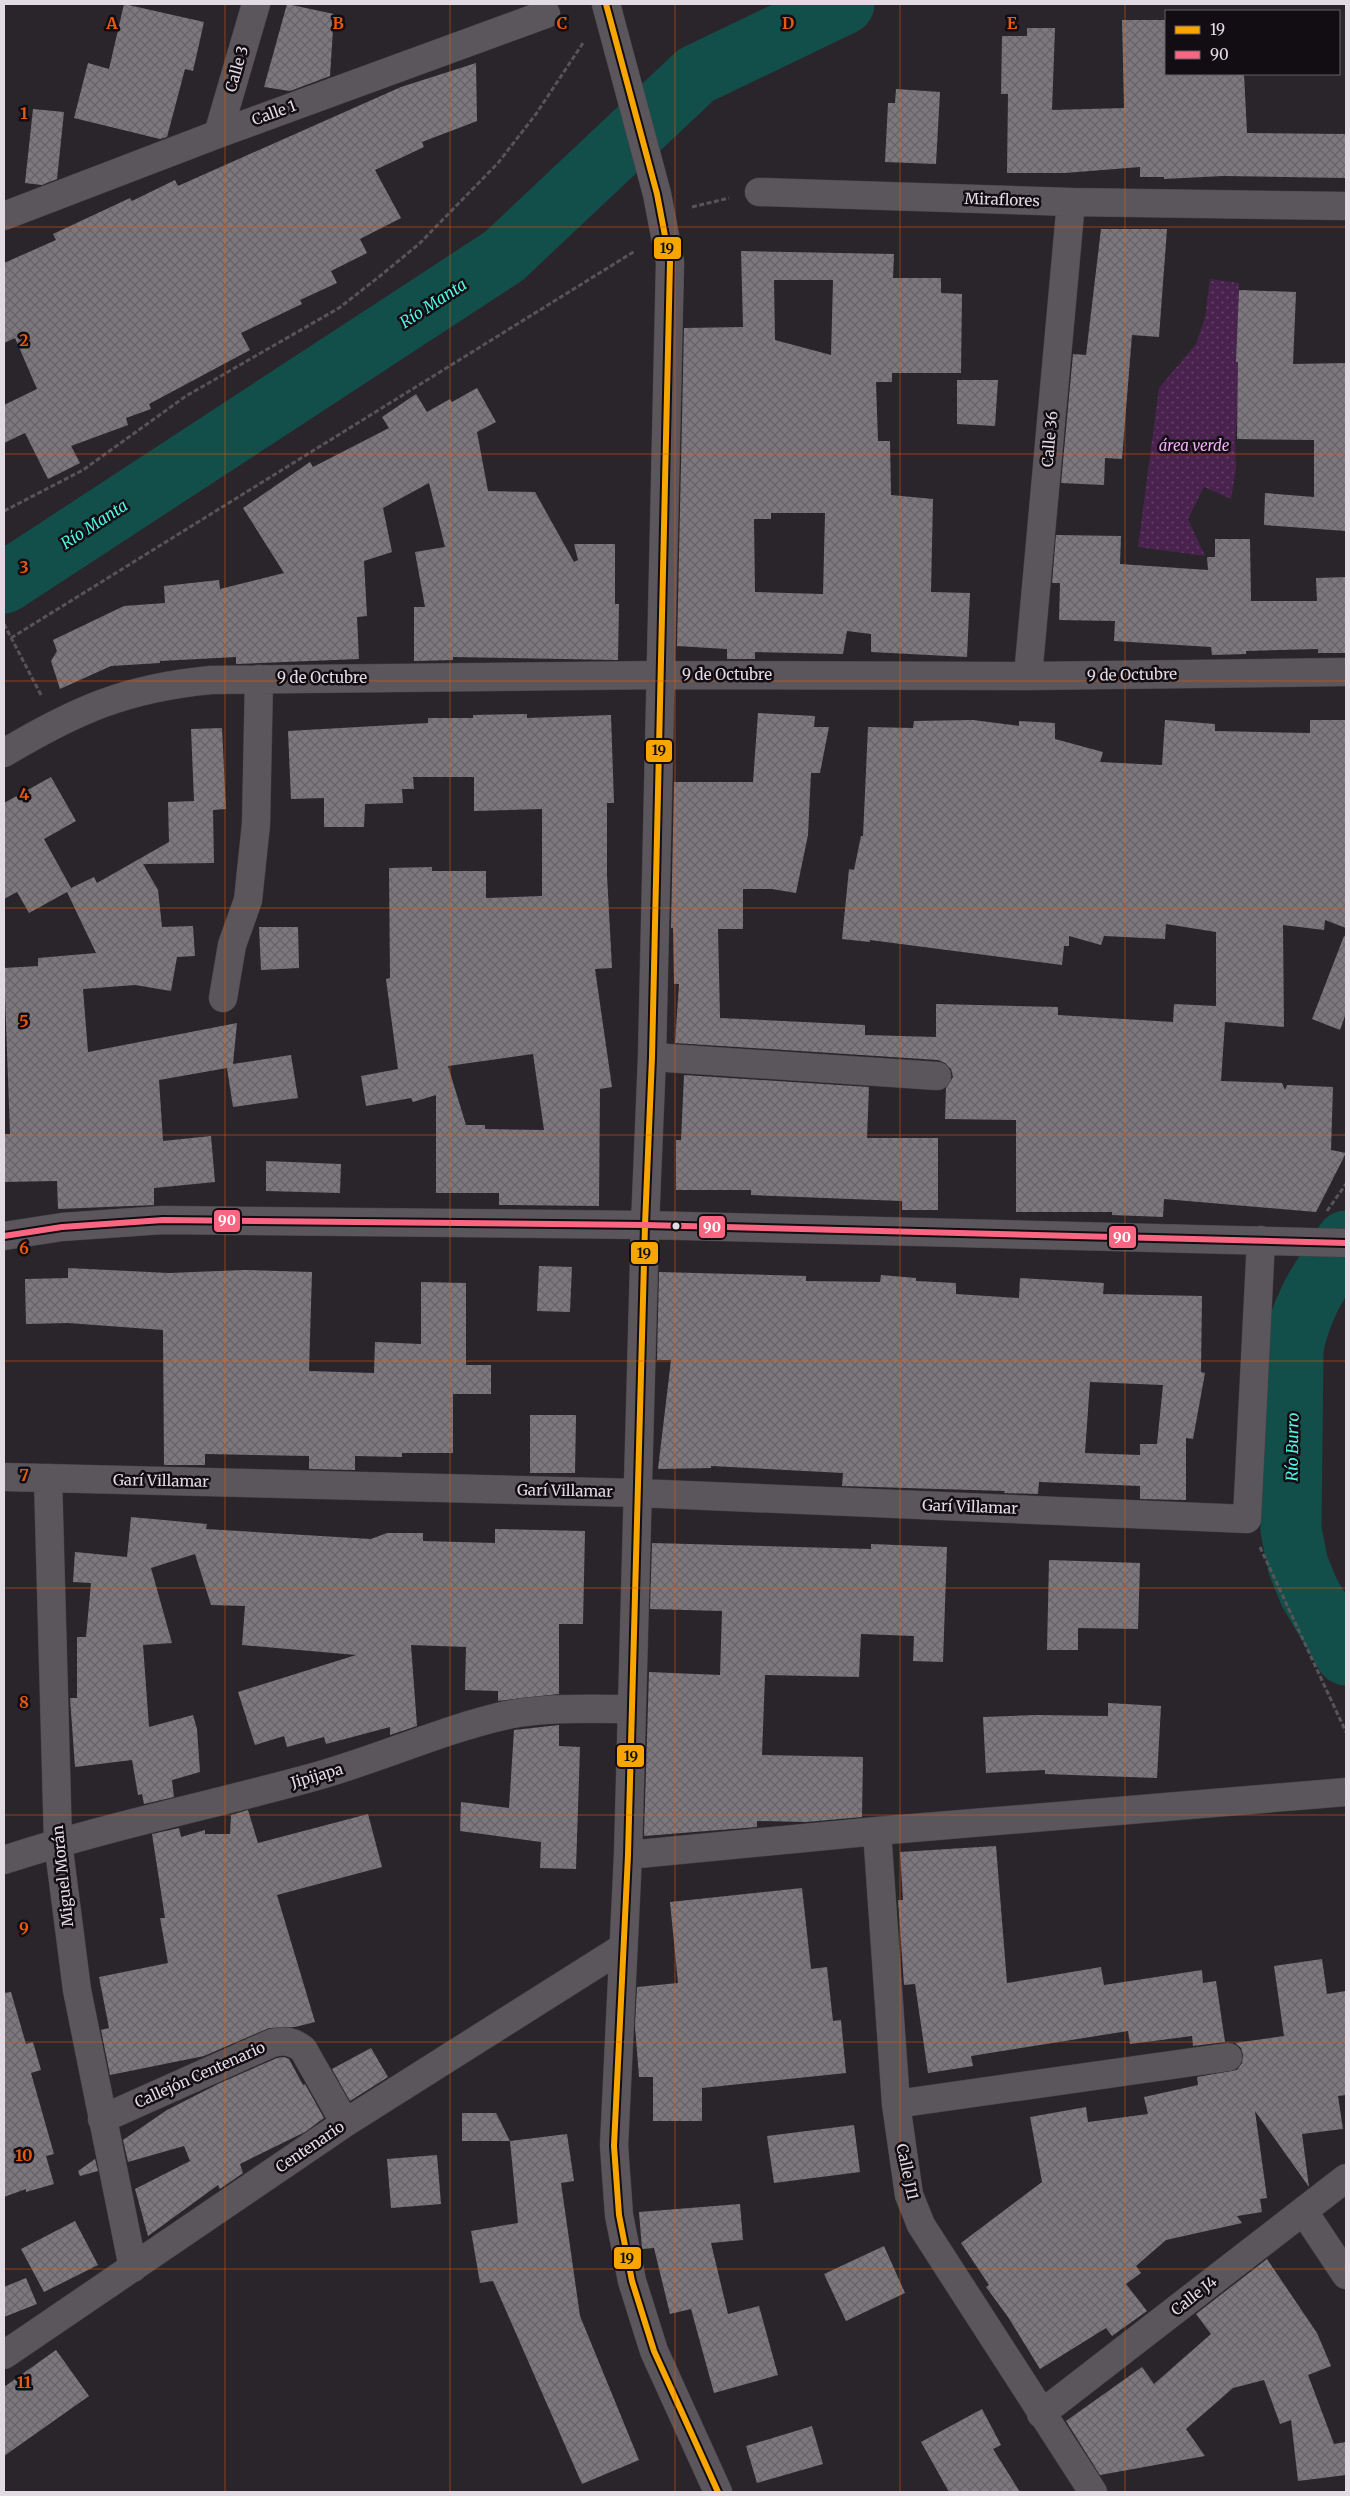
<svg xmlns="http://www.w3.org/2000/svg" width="1350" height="2496" font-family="Merriweather,serif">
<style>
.park{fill:url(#park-dots)}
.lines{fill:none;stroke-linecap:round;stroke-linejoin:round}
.river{stroke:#134f4a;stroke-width:61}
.building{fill:url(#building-cross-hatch);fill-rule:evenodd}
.minor-casing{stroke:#444045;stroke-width:29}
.path{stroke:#575457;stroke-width:3;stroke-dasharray:5 2.5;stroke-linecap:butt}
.minor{stroke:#5a565b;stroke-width:28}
.bus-1-casing{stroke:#120d12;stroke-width:10}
.bus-2-casing{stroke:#120d12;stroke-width:10}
.bus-1{stroke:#f7a600;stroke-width:6}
.bus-2{stroke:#fa6682;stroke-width:6}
.grid{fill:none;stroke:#e8590c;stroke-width:1;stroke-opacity:0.55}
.bus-dot{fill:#e2dbe3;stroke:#120d12;stroke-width:2}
.labels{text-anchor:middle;stroke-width:5;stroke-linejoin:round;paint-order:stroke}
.street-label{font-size:15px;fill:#e2dbe3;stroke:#120d12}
.park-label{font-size:15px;font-style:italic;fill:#f6acff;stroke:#120d12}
.water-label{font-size:16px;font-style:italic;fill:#4ff6e5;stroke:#120d12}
.grid-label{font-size:16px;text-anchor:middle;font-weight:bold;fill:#e8590c;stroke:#120d12;stroke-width:5;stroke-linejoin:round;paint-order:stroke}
.line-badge{stroke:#120d12;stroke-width:2}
.badge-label{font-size:14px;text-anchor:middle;font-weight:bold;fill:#fff}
.pale-badge-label{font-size:14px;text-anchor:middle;font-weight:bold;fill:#111}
</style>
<defs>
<pattern id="park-dots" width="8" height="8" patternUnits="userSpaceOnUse" patternTransform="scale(1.25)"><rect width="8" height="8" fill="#49234e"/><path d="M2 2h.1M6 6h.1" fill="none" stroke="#634267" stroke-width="1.8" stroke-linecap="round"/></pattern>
<pattern id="building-cross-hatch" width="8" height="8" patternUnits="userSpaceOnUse" patternTransform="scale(1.25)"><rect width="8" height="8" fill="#7d787e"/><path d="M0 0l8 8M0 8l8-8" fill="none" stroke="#666267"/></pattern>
</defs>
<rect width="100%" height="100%" fill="#2a252b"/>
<!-- park -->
<path class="park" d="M 1210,279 L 1239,283 L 1237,343 L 1239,395 L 1235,441 L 1236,469 L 1231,499 L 1204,487 L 1188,519 L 1205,556 L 1138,547 L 1159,388 L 1196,344 L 1205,318 Z"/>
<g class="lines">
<!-- river -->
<path class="river" d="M 4,583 L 504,256 L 696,75 L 844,4
M 1346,1241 C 1321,1278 1302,1303 1293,1348 L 1291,1530 L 1298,1565 L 1309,1592 L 1346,1655"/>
</g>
<!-- building -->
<path class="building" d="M 124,4 L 204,22 L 193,71 L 185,69 L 167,137 L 160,139 L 74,118 L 88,63 L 109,69 Z
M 287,4 L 334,14 L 330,76 L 290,91 L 264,87 Z
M 1122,20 L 1166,20 L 1166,74 L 1244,74 L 1247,133 L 1346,134 L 1346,178 L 1223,176 L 1164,179 L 1164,177 L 1140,177 L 1140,167 L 1065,173 L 1007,173 L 1008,94 L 1001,94 L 1002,36 L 1027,36 L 1027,28 L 1055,28 L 1052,110 L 1124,108 Z
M 476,63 L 477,121 L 422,142 L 424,147 L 375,170 L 401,218 L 360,239 L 367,253 L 331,271 L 337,283 L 300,300 L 302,304 L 241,333 L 250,350 L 149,404 L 151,409 L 126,418 L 128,425 L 71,446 L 80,463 L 48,479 L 25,433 L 4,443 L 4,405 L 37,389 L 15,338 L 4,343 L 4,263 L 56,240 L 53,234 L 130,198 L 132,201 L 175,180 L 178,186 L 401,87 Z
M 896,89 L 940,92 L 936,164 L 885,162 L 888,103 L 895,103 Z
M 33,109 L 64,112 L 57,179 L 42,185 L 25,183 Z
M 1101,229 L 1167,229 L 1159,337 L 1132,335 L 1122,459 L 1105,458 L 1104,485 L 1061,483 L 1073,354 L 1086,355 Z
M 741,251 L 894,254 L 893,278 L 941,278 L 941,293 L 962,294 L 961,373 L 892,373 L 892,382 L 876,382 L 878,441 L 890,441 L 891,495 L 933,499 L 931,592 L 970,593 L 967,657 L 871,652 L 871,634 L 847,631 L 843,654 L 755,652 L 755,659 L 727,659 L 727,649 L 677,646 L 684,328 L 743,327 ZM 774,280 L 833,280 L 831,355 L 775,340 ZM 771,513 L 825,513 L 823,594 L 755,592 L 754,519 L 771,519 Z
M 1239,290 L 1296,292 L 1293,364 L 1346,363 L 1346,531 L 1264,525 L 1265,493 L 1314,497 L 1314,440 L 1237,439 L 1238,362 L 1236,362 Z
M 957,380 L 998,380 L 995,426 L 957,424 Z
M 477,388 L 496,422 L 477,432 L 488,491 L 535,492 L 574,562 L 578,560 L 574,544 L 615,544 L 615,604 L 619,604 L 618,660 L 453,657 L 453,660 L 414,661 L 414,607 L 425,607 L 415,552 L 445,547 L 429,483 L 383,508 L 392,552 L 364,561 L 367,616 L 357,617 L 359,659 L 236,664 L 236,657 L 160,661 L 160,663 L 111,666 L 60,689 L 51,661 L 57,651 L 53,640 L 124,606 L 165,603 L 164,586 L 219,580 L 220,589 L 284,573 L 243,508 L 310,462 L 313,467 L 389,428 L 382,417 L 416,394 L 427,412 L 450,399 L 452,402 Z
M 1056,535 L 1121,536 L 1120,564 L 1208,570 L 1207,557 L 1215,557 L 1215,539 L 1250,539 L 1251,601 L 1317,601 L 1316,578 L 1346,577 L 1346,653 L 1318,653 L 1318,649 L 1246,651 L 1246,654 L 1212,655 L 1211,647 L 1114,641 L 1115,621 L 1059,620 L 1060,583 L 1052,583 Z
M 758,713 L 815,716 L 814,727 L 829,727 L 820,773 L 811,773 L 808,835 L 796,893 L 772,889 L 743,889 L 743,929 L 718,929 L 720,1018 L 865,1025 L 865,1035 L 936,1037 L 936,1004 L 1058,1007 L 1058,1015 L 1173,1022 L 1174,1004 L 1216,1006 L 1216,932 L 1166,924 L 1165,939 L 1104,936 L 1101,945 L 1069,936 L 1069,946 L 1064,946 L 1062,965 L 870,940 L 870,942 L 842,939 L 849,869 L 854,870 L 861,836 L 863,836 L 868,727 L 913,728 L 914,721 L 973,720 L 1019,726 L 1019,721 L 1055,723 L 1055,739 L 1103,752 L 1100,762 L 1162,765 L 1165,720 L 1215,724 L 1215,731 L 1310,733 L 1310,720 L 1346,720 L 1346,928 L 1325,920 L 1324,930 L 1283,925 L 1284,1027 L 1225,1022 L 1221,1081 L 1282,1083 L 1285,1090 L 1287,1085 L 1333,1087 L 1331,1150 L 1346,1153 L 1316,1212 L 1164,1199 L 1163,1217 L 1112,1215 L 1112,1212 L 1016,1212 L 1016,1120 L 945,1119 L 946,1088 L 953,1077 L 951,1069 L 945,1063 L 938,1060 L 675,1043 L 679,984 L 674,984 L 673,928 L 671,928 L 674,782 L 753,782 Z
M 527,714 L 527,718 L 611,715 L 614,803 L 607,803 L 607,875 L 612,968 L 595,969 L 612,1087 L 600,1089 L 599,1206 L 499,1205 L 499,1193 L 436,1193 L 436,1095 L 413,1102 L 411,1098 L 366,1106 L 361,1076 L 398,1069 L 386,979 L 390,978 L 389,868 L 432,867 L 432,871 L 486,871 L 486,898 L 542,896 L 542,809 L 474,811 L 474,777 L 413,777 L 414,789 L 402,789 L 403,803 L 365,804 L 364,827 L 324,827 L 324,798 L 291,799 L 288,731 L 428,723 L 428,718 L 473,718 L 473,715 ZM 533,1054 L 544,1130 L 485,1129 L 485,1125 L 466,1125 L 448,1066 Z
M 222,728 L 226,809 L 213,810 L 214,863 L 143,864 L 158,890 L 162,927 L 193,926 L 195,956 L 177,957 L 171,991 L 135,985 L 83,989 L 88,1052 L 237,1023 L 233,1064 L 291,1055 L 298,1098 L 233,1107 L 227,1068 L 159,1080 L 163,1141 L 211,1136 L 215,1182 L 154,1188 L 154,1205 L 58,1209 L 57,1181 L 4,1182 L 4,1134 L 10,1134 L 4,968 L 38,966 L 38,958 L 96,953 L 67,892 L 29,913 L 17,892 L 4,899 L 4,803 L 51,777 L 76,821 L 44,839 L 71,888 L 94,877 L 97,883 L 169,842 L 168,802 L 194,801 L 191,729 Z
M 259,927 L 298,927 L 299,968 L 261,970 Z
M 1344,936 L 1346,937 L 1346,1013 L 1340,1030 L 1312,1019 Z
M 684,1075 L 869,1087 L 867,1138 L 938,1138 L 938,1210 L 902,1210 L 902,1201 L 751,1195 L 751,1190 L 676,1190 L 676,1140 L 681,1140 Z
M 266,1161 L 341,1164 L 340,1193 L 266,1191 Z
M 539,1266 L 572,1267 L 570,1312 L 537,1311 Z
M 68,1268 L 169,1273 L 244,1270 L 312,1272 L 309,1371 L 374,1373 L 375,1342 L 421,1344 L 421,1282 L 466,1283 L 466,1365 L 491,1365 L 491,1394 L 453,1394 L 453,1453 L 402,1453 L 402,1457 L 355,1456 L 355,1470 L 309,1469 L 309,1456 L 205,1454 L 205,1465 L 164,1465 L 163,1330 L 68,1323 L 26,1324 L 25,1279 L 68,1278 Z
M 659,1272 L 806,1276 L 806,1281 L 880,1282 L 881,1275 L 916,1278 L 916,1281 L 956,1283 L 956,1294 L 1019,1298 L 1020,1278 L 1104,1283 L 1103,1294 L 1202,1296 L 1201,1372 L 1205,1373 L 1193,1439 L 1186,1438 L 1186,1500 L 1140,1499 L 1140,1486 L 1039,1482 L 1038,1494 L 1004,1493 L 1005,1491 L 842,1486 L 843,1473 L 711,1466 L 711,1468 L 658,1469 L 671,1360 L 657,1360 ZM 1090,1382 L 1163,1385 L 1157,1444 L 1140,1444 L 1140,1455 L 1085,1453 Z
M 530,1415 L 576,1415 L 575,1473 L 530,1473 Z
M 131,1517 L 207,1524 L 206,1529 L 371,1539 L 387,1533 L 423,1533 L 423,1541 L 495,1543 L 495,1529 L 585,1531 L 583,1624 L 559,1624 L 559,1694 L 498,1701 L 498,1691 L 465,1690 L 466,1647 L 411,1645 L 417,1726 L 390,1735 L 390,1727 L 326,1744 L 324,1737 L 287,1747 L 284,1736 L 255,1745 L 238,1692 L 356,1655 L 242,1645 L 245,1606 L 211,1605 L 195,1554 L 151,1568 L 172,1643 L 143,1645 L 149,1727 L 193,1715 L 197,1729 L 200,1772 L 172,1780 L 174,1797 L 144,1804 L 142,1794 L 138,1795 L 132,1760 L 75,1767 L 70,1698 L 77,1698 L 77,1637 L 86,1637 L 91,1583 L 73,1582 L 75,1552 L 127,1557 Z
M 652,1543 L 871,1549 L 871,1544 L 947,1547 L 943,1662 L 913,1661 L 914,1636 L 861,1634 L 859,1677 L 765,1675 L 762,1755 L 863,1757 L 862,1817 L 806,1822 L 757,1821 L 757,1827 L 644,1836 L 649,1672 L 720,1675 L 722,1611 L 650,1609 Z
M 1049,1560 L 1140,1563 L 1138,1629 L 1078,1628 L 1078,1650 L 1047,1650 Z
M 1108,1703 L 1161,1706 L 1157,1778 L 1045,1774 L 1045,1770 L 986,1773 L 983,1717 L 1036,1715 L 1108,1716 Z
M 559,1725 L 559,1746 L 580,1747 L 576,1869 L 540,1868 L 541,1842 L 460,1831 L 461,1802 L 509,1808 L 514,1730 Z
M 248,1810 L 258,1843 L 368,1814 L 382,1867 L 277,1895 L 315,2022 L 295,2027 L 269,2028 L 204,2056 L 110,2075 L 101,2030 L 109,2028 L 99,1977 L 168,1963 L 160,1918 L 165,1918 L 152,1834 L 179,1828 L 181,1837 L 205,1830 L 205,1834 L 230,1834 L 231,1815 Z
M 996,1846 L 1007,1983 L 1101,1967 L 1104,1985 L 1202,1970 L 1203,1983 L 1216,1981 L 1225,2042 L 1193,2046 L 1192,2036 L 1130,2044 L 1128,2031 L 971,2056 L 973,2066 L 928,2073 L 915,1984 L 904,1985 L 898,1900 L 903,1900 L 900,1852 Z
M 802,1888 L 811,1969 L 827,1967 L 833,2021 L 841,2020 L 846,2073 L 702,2088 L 702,2121 L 653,2121 L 653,2077 L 639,2077 L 635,2026 L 637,1987 L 678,1983 L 670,1902 Z
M 1322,1959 L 1327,1994 L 1346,1991 L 1346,2095 L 1338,2096 L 1343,2129 L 1302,2134 L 1309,2187 L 1255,2111 L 1267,2198 L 1260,2199 L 1262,2212 L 1237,2216 L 1242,2223 L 1166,2240 L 1136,2266 L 1141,2273 L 1126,2284 L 1147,2311 L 1112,2336 L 1106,2328 L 1040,2369 L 1008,2317 L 986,2287 L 989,2285 L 961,2243 L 1042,2182 L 1030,2117 L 1086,2107 L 1088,2122 L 1148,2114 L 1144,2097 L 1198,2085 L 1197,2077 L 1237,2070 L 1242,2063 L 1243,2055 L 1241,2048 L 1235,2043 L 1284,2036 L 1274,1966 Z
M 11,1992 L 26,2044 L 33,2042 L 41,2070 L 31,2073 L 54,2154 L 46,2156 L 54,2184 L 26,2192 L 26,2189 L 4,2197 L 4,1993 Z
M 371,2048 L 388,2077 L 350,2101 L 332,2069 Z
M 284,2057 L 289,2059 L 303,2085 L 305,2084 L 324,2118 L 305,2132 L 240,2164 L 243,2173 L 220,2189 L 218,2185 L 148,2236 L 135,2189 L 190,2161 L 184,2146 L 128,2162 L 123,2140 L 167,2110 L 220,2083 L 277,2058 Z
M 462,2113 L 496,2113 L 510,2141 L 462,2141 Z
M 854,2125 L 860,2172 L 774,2183 L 767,2136 Z
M 567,2134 L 574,2181 L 561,2183 L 580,2316 L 639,2460 L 582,2484 L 493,2281 L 480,2283 L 471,2231 L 518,2223 L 510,2141 Z
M 437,2155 L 441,2204 L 391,2208 L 387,2159 Z
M 95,2159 L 98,2171 L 80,2176 L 78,2171 Z
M 740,2204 L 743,2240 L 711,2243 L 728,2314 L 759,2306 L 778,2375 L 714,2393 L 691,2309 L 670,2314 L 654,2248 L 642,2249 L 639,2212 Z
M 75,2221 L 98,2265 L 44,2292 L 21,2249 Z
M 884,2246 L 905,2293 L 846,2321 L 824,2274 Z
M 1267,2259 L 1317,2333 L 1331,2366 L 1308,2375 L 1334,2444 L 1346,2442 L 1346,2475 L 1298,2481 L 1291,2420 L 1280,2424 L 1264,2380 L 1233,2388 L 1186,2429 L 1205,2456 L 1100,2475 L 1066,2421 L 1142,2367 L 1154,2384 L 1211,2334 L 1196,2314 Z
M 26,2278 L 37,2304 L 4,2317 L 4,2287 Z
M 56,2350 L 89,2396 L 4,2456 L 4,2387 Z
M 982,2409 L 1001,2445 L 993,2449 L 1020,2492 L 949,2492 L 921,2442 Z
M 812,2426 L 823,2464 L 757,2483 L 746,2446 Z"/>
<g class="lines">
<defs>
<path id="minor" d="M 606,4 L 657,194 L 670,262 L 652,1057 L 645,1225 L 628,1855 L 614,2146 L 619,2215 L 632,2281 L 654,2351 L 718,2492
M 218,134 L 256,4
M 759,192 L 1071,202 L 1346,206
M 4,216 L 218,134 L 546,14
M 1028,676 L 1071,202
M 4,753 C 76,710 126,688 211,680 L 661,675 L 1028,676 L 1346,672
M 223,998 L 232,945 L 248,900 L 256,824 L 259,679
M 652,1057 L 937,1076
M 4,1236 L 62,1227 L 163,1220 L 645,1225 L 1346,1243
M 4,1477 L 638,1493 L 1247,1519 L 1261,1240
M 48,1478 L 58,1842 L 77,1990 L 133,2268
M 877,1831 L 896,2104 L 909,2195 L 921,2225 L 1093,2492
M 628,1855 L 877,1831 L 1346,1792
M 4,1860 C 104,1827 208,1806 310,1778 C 377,1760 440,1730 507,1715 C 548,1707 590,1709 631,1709
M 896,2104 L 1228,2057
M 102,2119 L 272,2043 C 285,2040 292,2041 303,2049 L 345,2123
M 1304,2212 L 1346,2275
M 4,2355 L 345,2123 L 622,1948
M 1041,2414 L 1346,2178"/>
</defs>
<!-- minor casing -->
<use href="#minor" class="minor-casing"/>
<!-- path -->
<path class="path" d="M 692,207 L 729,198
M 4,511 L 83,470 L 186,396 L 339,308 L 380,276 L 419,244 L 498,163 L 536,114 L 583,43
M 4,624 L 41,695
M 11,638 L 635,251
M 1327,1211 L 1346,1184
M 1260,1547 L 1346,1732"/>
<!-- minor -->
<use href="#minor" class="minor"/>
<defs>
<path id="bus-1" d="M 606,4 L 657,194 L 670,262 L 652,1057 L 645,1225 L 628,1855 L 614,2146 L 619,2215 L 632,2281 L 654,2351 L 718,2492"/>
<path id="bus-2" d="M 4,1236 L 62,1227 L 163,1220 L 645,1225 L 1346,1243"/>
</defs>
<!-- bus-1 casing -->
<use href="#bus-1" class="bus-1-casing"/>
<!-- bus-2 casing -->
<use href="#bus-2" class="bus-2-casing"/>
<!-- bus-1 -->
<use href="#bus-1" class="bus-1"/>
<!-- bus-2 -->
<use href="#bus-2" class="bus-2"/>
</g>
<!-- grid -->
<path class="grid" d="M 225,4 L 225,2492M 450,4 L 450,2492M 675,4 L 675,2492M 900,4 L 900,2492M 1125,4 L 1125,2492M 4,227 L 1346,227M 4,454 L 1346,454M 4,681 L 1346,681M 4,908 L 1346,908M 4,1135 L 1346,1135M 4,1361 L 1346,1361M 4,1588 L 1346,1588M 4,1815 L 1346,1815M 4,2042 L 1346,2042M 4,2269 L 1346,2269"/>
<!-- markers -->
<circle class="bus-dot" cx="676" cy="1226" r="4.5"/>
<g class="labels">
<!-- street labels -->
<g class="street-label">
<text transform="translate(237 69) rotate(-74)" y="5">Calle 3</text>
<text transform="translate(274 113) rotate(-20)" y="5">Calle 1</text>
<text transform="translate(1002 200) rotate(2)" y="5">Miraflores</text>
<text transform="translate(1050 439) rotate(-85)" y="5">Calle 36</text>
<text x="727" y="680">9 de Octubre</text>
<text transform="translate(1132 675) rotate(-1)" y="5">9 de Octubre</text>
<text x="322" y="683">9 de Octubre</text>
<text transform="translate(161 1481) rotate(1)" y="5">Garí Villamar</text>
<text transform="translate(565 1491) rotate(1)" y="5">Garí Villamar</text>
<text transform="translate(970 1507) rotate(2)" y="5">Garí Villamar</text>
<text transform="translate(317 1776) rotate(-16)" y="5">Jipijapa</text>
<text transform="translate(63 1876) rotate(-96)" y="5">Miguel Morán</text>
<text transform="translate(200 2075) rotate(-24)" y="5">Callejón Centenario</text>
<text transform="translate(310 2147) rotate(-34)" y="5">Centenario</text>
<text transform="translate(907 2172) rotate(78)" y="5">Calle J11</text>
<text transform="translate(1194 2296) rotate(-38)" y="5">Calle J4</text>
</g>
<!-- park labels -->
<g class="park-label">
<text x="1194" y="451">área verde</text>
</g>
<!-- water labels -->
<g class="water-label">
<text transform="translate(433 303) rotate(-33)" y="6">Río Manta</text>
<text transform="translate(94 524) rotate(-33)" y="6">Río Manta</text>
<text transform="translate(1292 1447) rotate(-89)" y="6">Río Burro</text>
</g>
</g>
<g class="grid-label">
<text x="112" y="29">A</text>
<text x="338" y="29">B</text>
<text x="562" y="29">C</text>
<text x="788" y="29">D</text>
<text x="1012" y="29">E</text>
<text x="24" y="119">1</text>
<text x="24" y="346">2</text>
<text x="24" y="573">3</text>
<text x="24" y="800">4</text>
<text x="24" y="1027">5</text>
<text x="24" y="1254">6</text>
<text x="24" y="1481">7</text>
<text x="24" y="1708">8</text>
<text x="24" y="1934">9</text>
<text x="24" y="2161">10</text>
<text x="24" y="2388">11</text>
</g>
<g class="line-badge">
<rect x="653" y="236" width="29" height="24" rx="5" fill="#f7a600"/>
<rect x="645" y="739" width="28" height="24" rx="5" fill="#f7a600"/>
<rect x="213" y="1209" width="28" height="24" rx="5" fill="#fa6682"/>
<rect x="698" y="1215" width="28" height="24" rx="5" fill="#fa6682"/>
<rect x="1108" y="1225" width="29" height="24" rx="5" fill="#fa6682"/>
<rect x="630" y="1241" width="29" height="24" rx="5" fill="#f7a600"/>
<rect x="616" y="1744" width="29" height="24" rx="5" fill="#f7a600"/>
<rect x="613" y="2246" width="29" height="24" rx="5" fill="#f7a600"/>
</g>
<g class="badge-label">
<text x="227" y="1225">90</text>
<text x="712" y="1232">90</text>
<text x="1122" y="1242">90</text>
</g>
<g class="pale-badge-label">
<text x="667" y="253">19</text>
<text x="659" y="755">19</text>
<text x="644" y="1258">19</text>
<text x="631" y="1761">19</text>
<text x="627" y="2263">19</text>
</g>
<!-- border -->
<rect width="1350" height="2496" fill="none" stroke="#e2dbe3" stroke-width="10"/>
<!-- legend -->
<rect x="1165" y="10" width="175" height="65" fill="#120d12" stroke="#655f66"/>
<rect x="1175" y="26" width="25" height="8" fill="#f7a600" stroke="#655f66"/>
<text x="1210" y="35" font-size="15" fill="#e2dbe3">19</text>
<rect x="1175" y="51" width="25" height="8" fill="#fa6682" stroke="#655f66"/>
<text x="1210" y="60" font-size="15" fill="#e2dbe3">90</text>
</svg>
